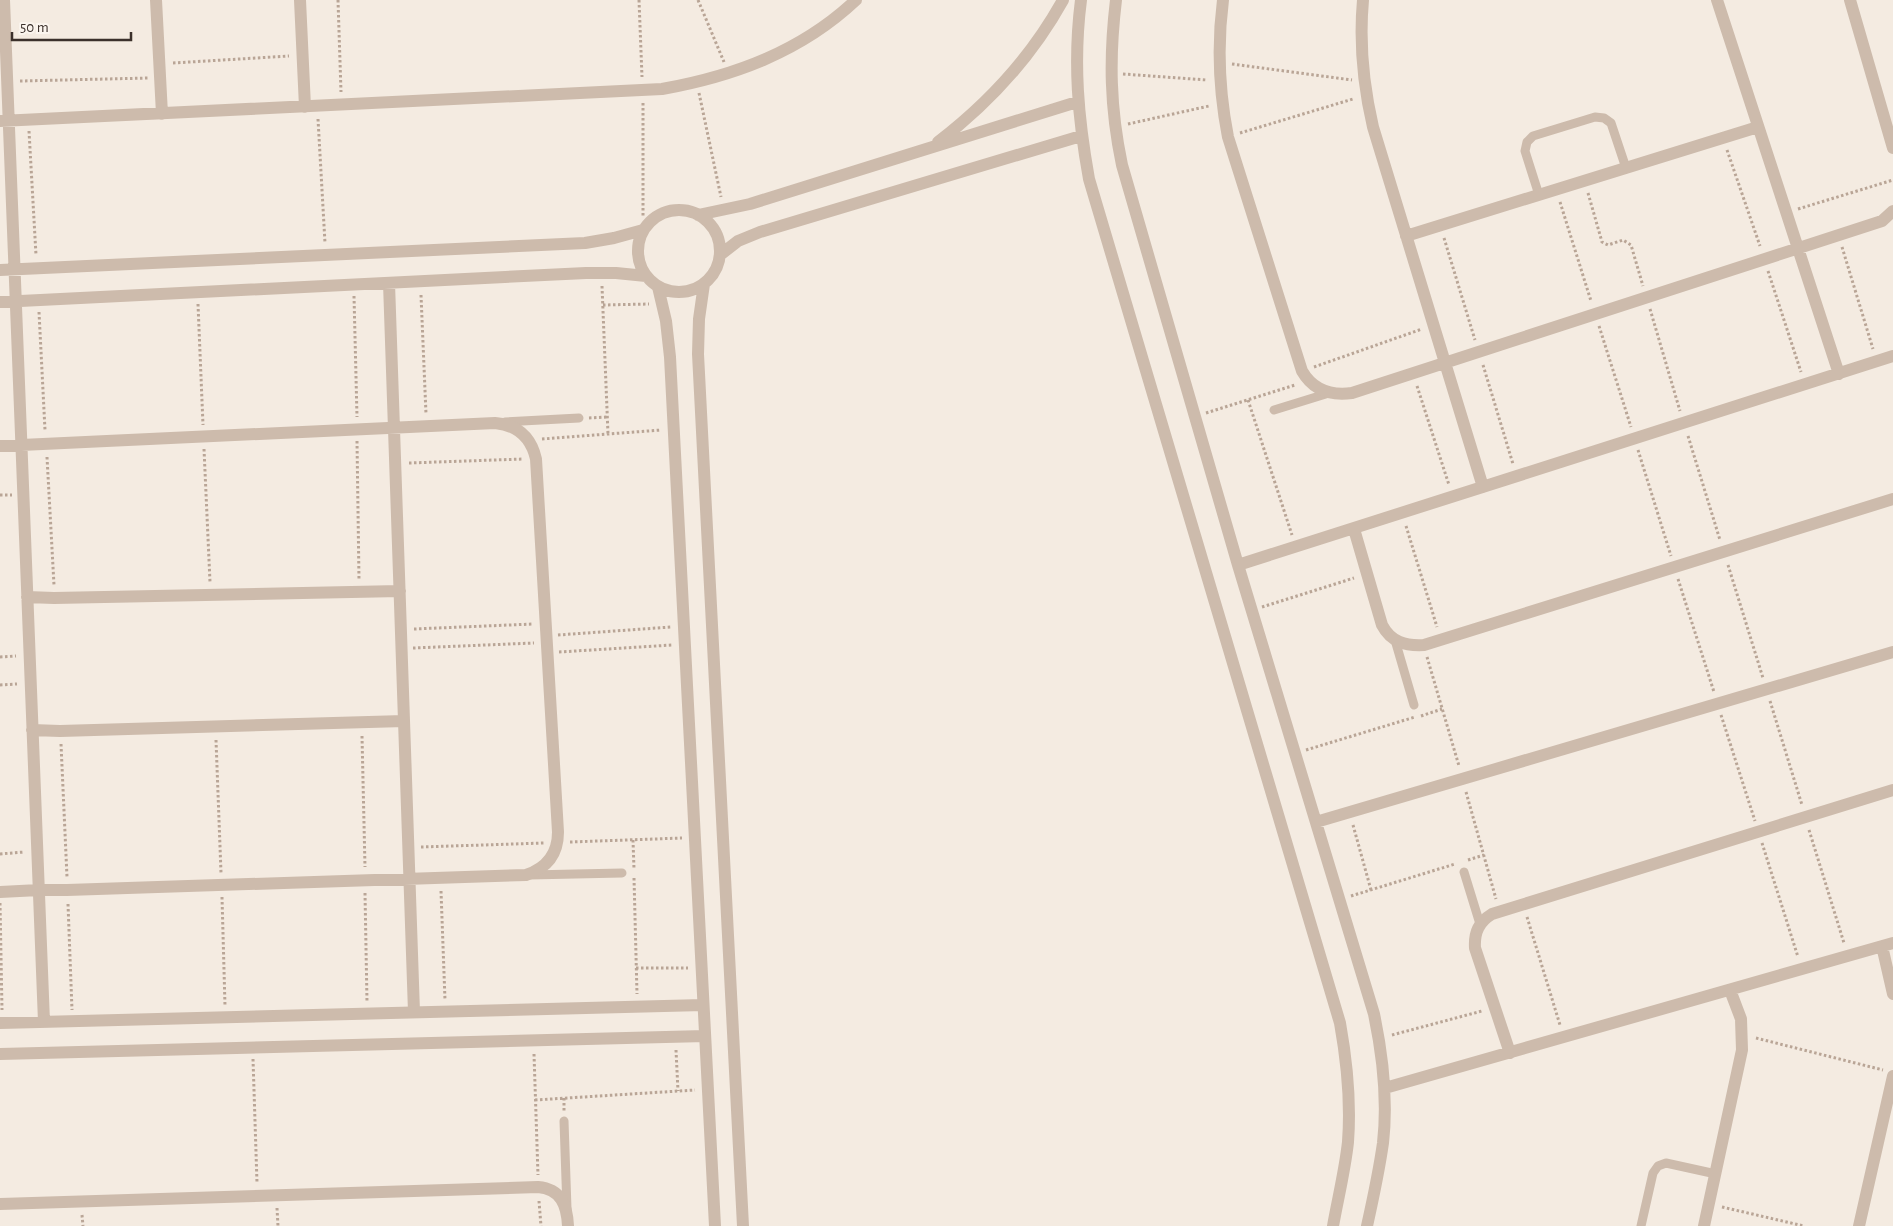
<svg xmlns="http://www.w3.org/2000/svg" width="1893" height="1226" font-family="'Alegreya Sans',sans-serif">
<style>
.lines{fill:none;stroke-linecap:round;stroke-linejoin:round}
.path{stroke:#b9a596;stroke-width:3;stroke-dasharray:2.5 2.5;stroke-linecap:butt}
.lane{stroke:#cdbbac;stroke-width:9}
.street{stroke:#cdbbac;stroke-width:12}
</style>
<rect width="100%" height="100%" fill="#f4ebe1"/>
<g class="lines">
<!-- path -->
<path class="path" d="M 338,0 L 341,92
M 639,0 L 642,77
M 698,0 L 724,62
M 173,63 L 289,56
M 1232,64 L 1352,80
M 1123,74 L 1207,80
M 20,81 L 149,78
M 699,93 L 721,197
M 643,103 L 643,217
M 318,119 L 325,243
M 1128,124 L 1209,106
M 29,131 L 36,255
M 1240,133 L 1353,99
M 1727,150 L 1760,246
M 1588,193 L 1602,242 L 1608,245 L 1623,240 L 1631,245 L 1643,286
M 1560,202 L 1591,301
M 1798,209 L 1893,180
M 1444,238 L 1475,340
M 1842,247 L 1873,349
M 1768,271 L 1801,372
M 602,286 L 608,434
M 421,295 L 426,414
M 354,296 L 357,417
M 198,304 L 203,425
M 603,305 L 649,304
M 1650,309 L 1680,411
M 39,312 L 45,430
M 1599,326 L 1631,427
M 1483,365 L 1513,464
M 1314,367 L 1422,329
M 1417,386 L 1449,485
M 1248,400 L 1292,535
M 1206,413 L 1295,385
M 589,418 L 607,417
M 1688,436 L 1720,540
M 542,439 L 661,430
M 357,441 L 359,580
M 204,449 L 210,582
M 1638,450 L 1671,556
M 47,457 L 54,585
M 409,463 L 523,459
M 0,495 L 12,495
M 1406,526 L 1437,627
M 1728,565 L 1763,678
M 1678,579 L 1714,692
M 1262,607 L 1354,578
M 414,629 L 533,624
M 558,635 L 671,627
M 413,648 L 534,643
M 559,652 L 672,645
M 0,657 L 16,656
M 1427,657 L 1459,766
M 0,685 L 17,684
M 1770,701 L 1802,805
M 1721,715 L 1755,821
M 1421,716 L 1442,709
M 362,736 L 365,867
M 216,740 L 221,873
M 61,744 L 67,877
M 1306,750 L 1415,717
M 1466,792 L 1496,899
M 1353,825 L 1371,890
M 1809,830 L 1844,943
M 633,840 L 634,869
M 570,842 L 682,838
M 1762,843 L 1798,957
M 421,847 L 544,843
M 0,854 L 24,852
M 1468,860 L 1484,855
M 634,878 L 637,994
M 441,891 L 445,1000
M 365,893 L 367,1002
M 1351,896 L 1455,864
M 222,897 L 225,1006
M 0,903 L 2,1010
M 68,904 L 72,1010
M 1527,917 L 1560,1025
M 636,968 L 688,968
M 1392,1035 L 1482,1011
M 1756,1038 L 1883,1070
M 676,1050 L 678,1091
M 534,1054 L 538,1175
M 253,1059 L 257,1183
M 564,1098 L 564,1111
M 535,1100 L 695,1090
M 539,1201 L 541,1226
M 1722,1207 L 1804,1226
M 277,1208 L 278,1226
M 82,1215 L 83,1226"/>
<!-- lane -->
<path class="lane" d="M 1539,195 L 1525,151 L 1527,142 L 1533,136 L 1595,117 L 1604,118 L 1611,123 L 1626,168
M 1274,410 L 1329,393
M 505,422 L 579,418
M 1395,640 L 1414,705
M 1464,872 L 1480,924
M 529,875 L 622,873
M 564,1121 L 567,1209
M 1641,1226 L 1653,1173 L 1658,1166 L 1666,1163 L 1716,1174"/>
<!-- street -->
<path class="street" d="M 4,0 L 44,1022
M 156,0 L 162,114
M 300,0 L 305,107
M 1081,0 C 1073,62 1078,118 1089,179 L 1340,1023 C 1347,1062 1351,1102 1348,1142 C 1345,1170 1338,1198 1333,1226
M 1116,0 C 1109,58 1110,108 1122,165 L 1238,565 L 1374,1014 C 1383,1057 1388,1099 1383,1143 C 1379,1171 1373,1199 1367,1226
M 1223,0 C 1217,46 1219,91 1228,137 L 1302,371 C 1313,390 1330,396 1352,393 L 1882,221 L 1893,211
M 1363,0 C 1359,44 1363,84 1373,127 L 1483,487
M 1717,0 L 1839,374
M 1850,0 L 1893,148
M 0,121 L 662,89 C 735,76 802,51 856,0
M 938,142 C 989,103 1032,56 1063,0
M638 251a41 41 0 1 1 82 0a41 41 0 1 1-82 0Z
M 698,215 L 750,204 L 1077,102
M 1406,236 L 1758,127
M 720,255 L 738,241 L 760,232 L 1081,136
M 0,270 L 585,243 L 614,238 L 643,230
M 389,283 L 414,1012
M 704,284 L 699,319 L 698,354 L 743,1226
M 658,287 L 666,321 L 670,357 L 715,1226
M 0,302 L 586,273 L 616,273 L 646,276
M 0,446 L 495,423 C 517,425 531,437 536,459 L 558,832 C 558,854 547,868 526,875 L 67,890 L 39,890 L 0,892
M 1354,529 L 1382,625 C 1391,642 1405,646 1424,645 L 1893,499
M 1238,565 L 1893,356
M 27,597 L 54,598 L 400,591
M 32,730 L 60,731 L 404,721
M 1316,822 L 1893,652
M 1882,946 L 1893,994
M 0,1023 L 703,1005
M 1510,1053 L 1475,948 C 1474,932 1479,922 1492,914 L 1893,790
M 0,1054 L 705,1036
M 1385,1088 L 1893,943
M 0,1204 L 538,1187 C 561,1189 567,1205 568,1226
M 1704,1226 L 1742,1050 L 1741,1019 L 1730,990
M 1859,1226 L 1893,1076"/>
</g>
<!-- scale -->
<path d="M12 32v8h119v-8" fill="none" stroke="#3b302b" stroke-width="2.5"/>
<text x="20" y="32" font-size="15" fill="#3b302b" stroke="#fbf5ee" stroke-width="4" paint-order="stroke">50 m</text>
</svg>
